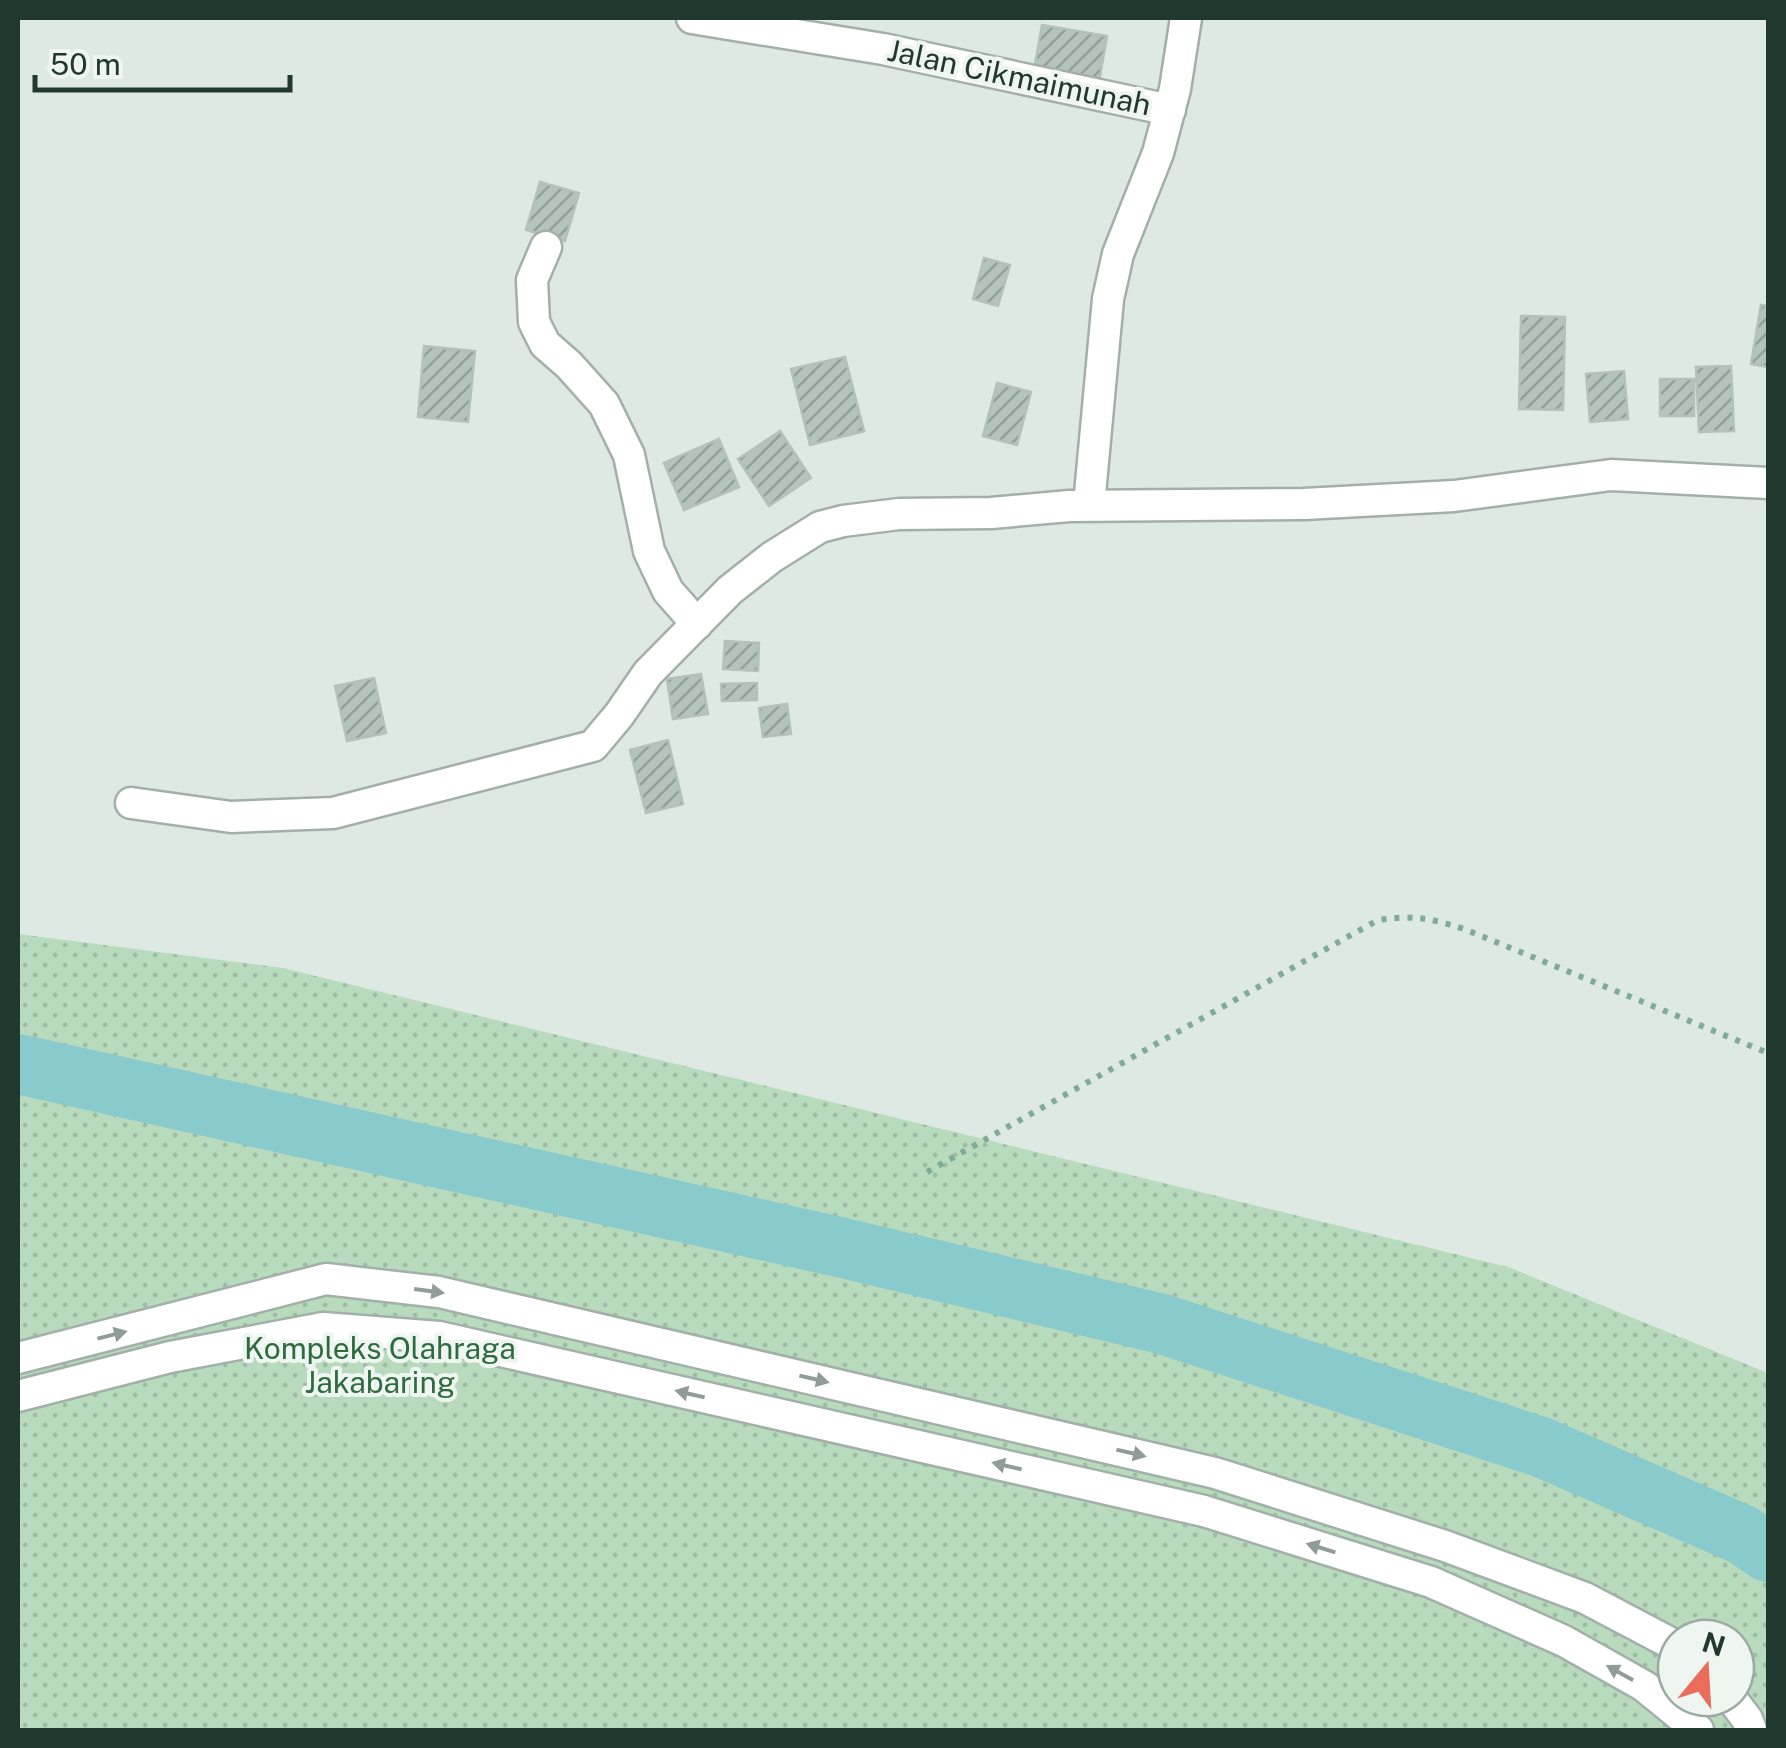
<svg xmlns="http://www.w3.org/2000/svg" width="1786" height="1748" font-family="'Public Sans',sans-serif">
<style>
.green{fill:url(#green-dots);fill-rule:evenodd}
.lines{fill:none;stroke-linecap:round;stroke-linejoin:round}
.river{stroke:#89cacc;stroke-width:60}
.building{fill:url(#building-hatch);stroke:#b2c2b9;stroke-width:2.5}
.minor-casing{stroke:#a2b0a9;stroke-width:35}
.path{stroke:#81ab99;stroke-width:6;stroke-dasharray:5 8;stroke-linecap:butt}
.minor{stroke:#fff;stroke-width:30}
.oneway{fill:#909c97}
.labels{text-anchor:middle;stroke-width:8;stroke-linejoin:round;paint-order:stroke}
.street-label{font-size:30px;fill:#21382f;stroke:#eff6f1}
.park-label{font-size:30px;fill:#2e6c3e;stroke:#eff6f1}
</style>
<defs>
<pattern id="green-dots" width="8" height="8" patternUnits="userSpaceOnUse" patternTransform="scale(2.5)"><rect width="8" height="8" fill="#b8dabd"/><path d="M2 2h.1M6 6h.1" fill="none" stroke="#9ebca3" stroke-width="1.8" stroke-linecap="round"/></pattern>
<pattern id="building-hatch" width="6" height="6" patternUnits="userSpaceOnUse" patternTransform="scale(2.5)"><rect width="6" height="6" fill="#b4c4bc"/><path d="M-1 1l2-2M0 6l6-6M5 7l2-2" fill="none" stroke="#92a099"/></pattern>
</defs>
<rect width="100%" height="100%" fill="#dfe9e3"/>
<!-- green -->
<path class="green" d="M 18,934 L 283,968 L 1508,1267 L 1768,1373 L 1768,1730 L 18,1730 ZM 1676,1638 L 1736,1638 L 1736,1698 L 1676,1698 Z"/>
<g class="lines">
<!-- river -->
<path class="river" d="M 18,1064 L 839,1247 L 1162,1324 L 1541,1447 L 1743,1535 L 1768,1552"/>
</g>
<!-- building -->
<path class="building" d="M 1042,25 L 1107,36 L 1099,82 L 1034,70 Z
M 540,182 L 579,193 L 565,241 L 526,230 Z
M 984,258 L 1010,265 L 998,306 L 973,299 Z
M 1761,305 L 1768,306 L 1768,367 L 1751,364 Z
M 1521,316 L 1565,317 L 1563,410 L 1519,409 Z
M 424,346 L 475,351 L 468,422 L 418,417 Z
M 845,357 L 864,431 L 810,445 L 791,369 Z
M 1731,366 L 1734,431 L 1699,432 L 1696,367 Z
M 1624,371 L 1628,419 L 1590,422 L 1586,374 Z
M 1660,379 L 1694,379 L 1694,416 L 1660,416 Z
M 997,383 L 1031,392 L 1017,445 L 983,436 Z
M 780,431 L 811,478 L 769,506 L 738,459 Z
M 719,439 L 739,487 L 684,510 L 664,463 Z
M 725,641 L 759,643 L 758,671 L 723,669 Z
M 701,674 L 708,714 L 673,719 L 667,679 Z
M 374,678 L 386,733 L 347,741 L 335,686 Z
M 757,683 L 757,700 L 722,701 L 721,684 Z
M 787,704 L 791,734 L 763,737 L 759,708 Z
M 668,740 L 683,804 L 646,813 L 630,750 Z"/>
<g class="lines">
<defs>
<path id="minor" d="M 692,18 L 883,49 L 1170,110
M 546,247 L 532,280 L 534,322 L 545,344 L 569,365 L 604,404 L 629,455 L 649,551 L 668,591 L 697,624
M 1089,505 L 1108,299 L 1118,254 L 1158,153 L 1175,89 L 1186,18
M 131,803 L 231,817 L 333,813 L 593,746 L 619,715 L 648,673 L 730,590 L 772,557 L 820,527 L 843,521 L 899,514 L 991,513 L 1069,506 L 1304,504 L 1454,496 L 1611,475 L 1768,483
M 18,1358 L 326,1279 L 439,1292 L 1215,1473 L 1445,1546 L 1585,1598 L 1676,1646
M 18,1396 L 170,1357 L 323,1328 L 439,1337 L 1204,1511 L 1431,1582 L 1564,1641 L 1644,1686 L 1698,1730
M 1731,1698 L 1747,1719 L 1751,1730"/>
</defs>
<!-- minor casing -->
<use href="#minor" class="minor-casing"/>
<!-- path -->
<path class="path" d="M 927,1172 L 1378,920 C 1414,915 1430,918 1464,929 L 1768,1053"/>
<!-- minor -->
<use href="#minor" class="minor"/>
</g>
<!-- one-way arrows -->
<defs><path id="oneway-solid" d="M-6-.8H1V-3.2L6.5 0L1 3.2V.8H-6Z" transform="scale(2.5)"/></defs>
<g class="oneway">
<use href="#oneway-solid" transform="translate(429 1291) rotate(8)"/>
<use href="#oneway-solid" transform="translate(112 1335) rotate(-14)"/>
<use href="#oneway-solid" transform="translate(814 1379) rotate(13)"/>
<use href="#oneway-solid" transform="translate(690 1394) rotate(-167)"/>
<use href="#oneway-solid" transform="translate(1131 1453) rotate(13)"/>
<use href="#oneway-solid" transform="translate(1007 1466) rotate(-167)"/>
<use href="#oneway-solid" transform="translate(1321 1548) rotate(-163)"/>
<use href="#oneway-solid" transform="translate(1620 1673) rotate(-151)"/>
</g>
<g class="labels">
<!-- street labels -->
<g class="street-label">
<text transform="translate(1019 78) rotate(12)" y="10">Jalan Cikmaimunah</text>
</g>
<!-- park labels -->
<g class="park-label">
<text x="380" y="1359">Kompleks Olahraga<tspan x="380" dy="34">Jakabaring</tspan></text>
</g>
</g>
<!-- border -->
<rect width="1786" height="1748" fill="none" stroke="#21382f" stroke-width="40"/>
<!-- north arrow -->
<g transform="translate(1706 1668) rotate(18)"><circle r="48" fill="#eff6f1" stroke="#9daaa3" stroke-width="2.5"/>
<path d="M0-8L18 38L0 25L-18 38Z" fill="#ea6d5c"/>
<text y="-15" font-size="28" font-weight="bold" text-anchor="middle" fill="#21382f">N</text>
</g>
<!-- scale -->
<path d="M35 75v15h255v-15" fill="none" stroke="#21382f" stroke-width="5"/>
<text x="50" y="75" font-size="30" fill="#21382f" stroke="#eff6f1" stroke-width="8" paint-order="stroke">50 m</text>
</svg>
